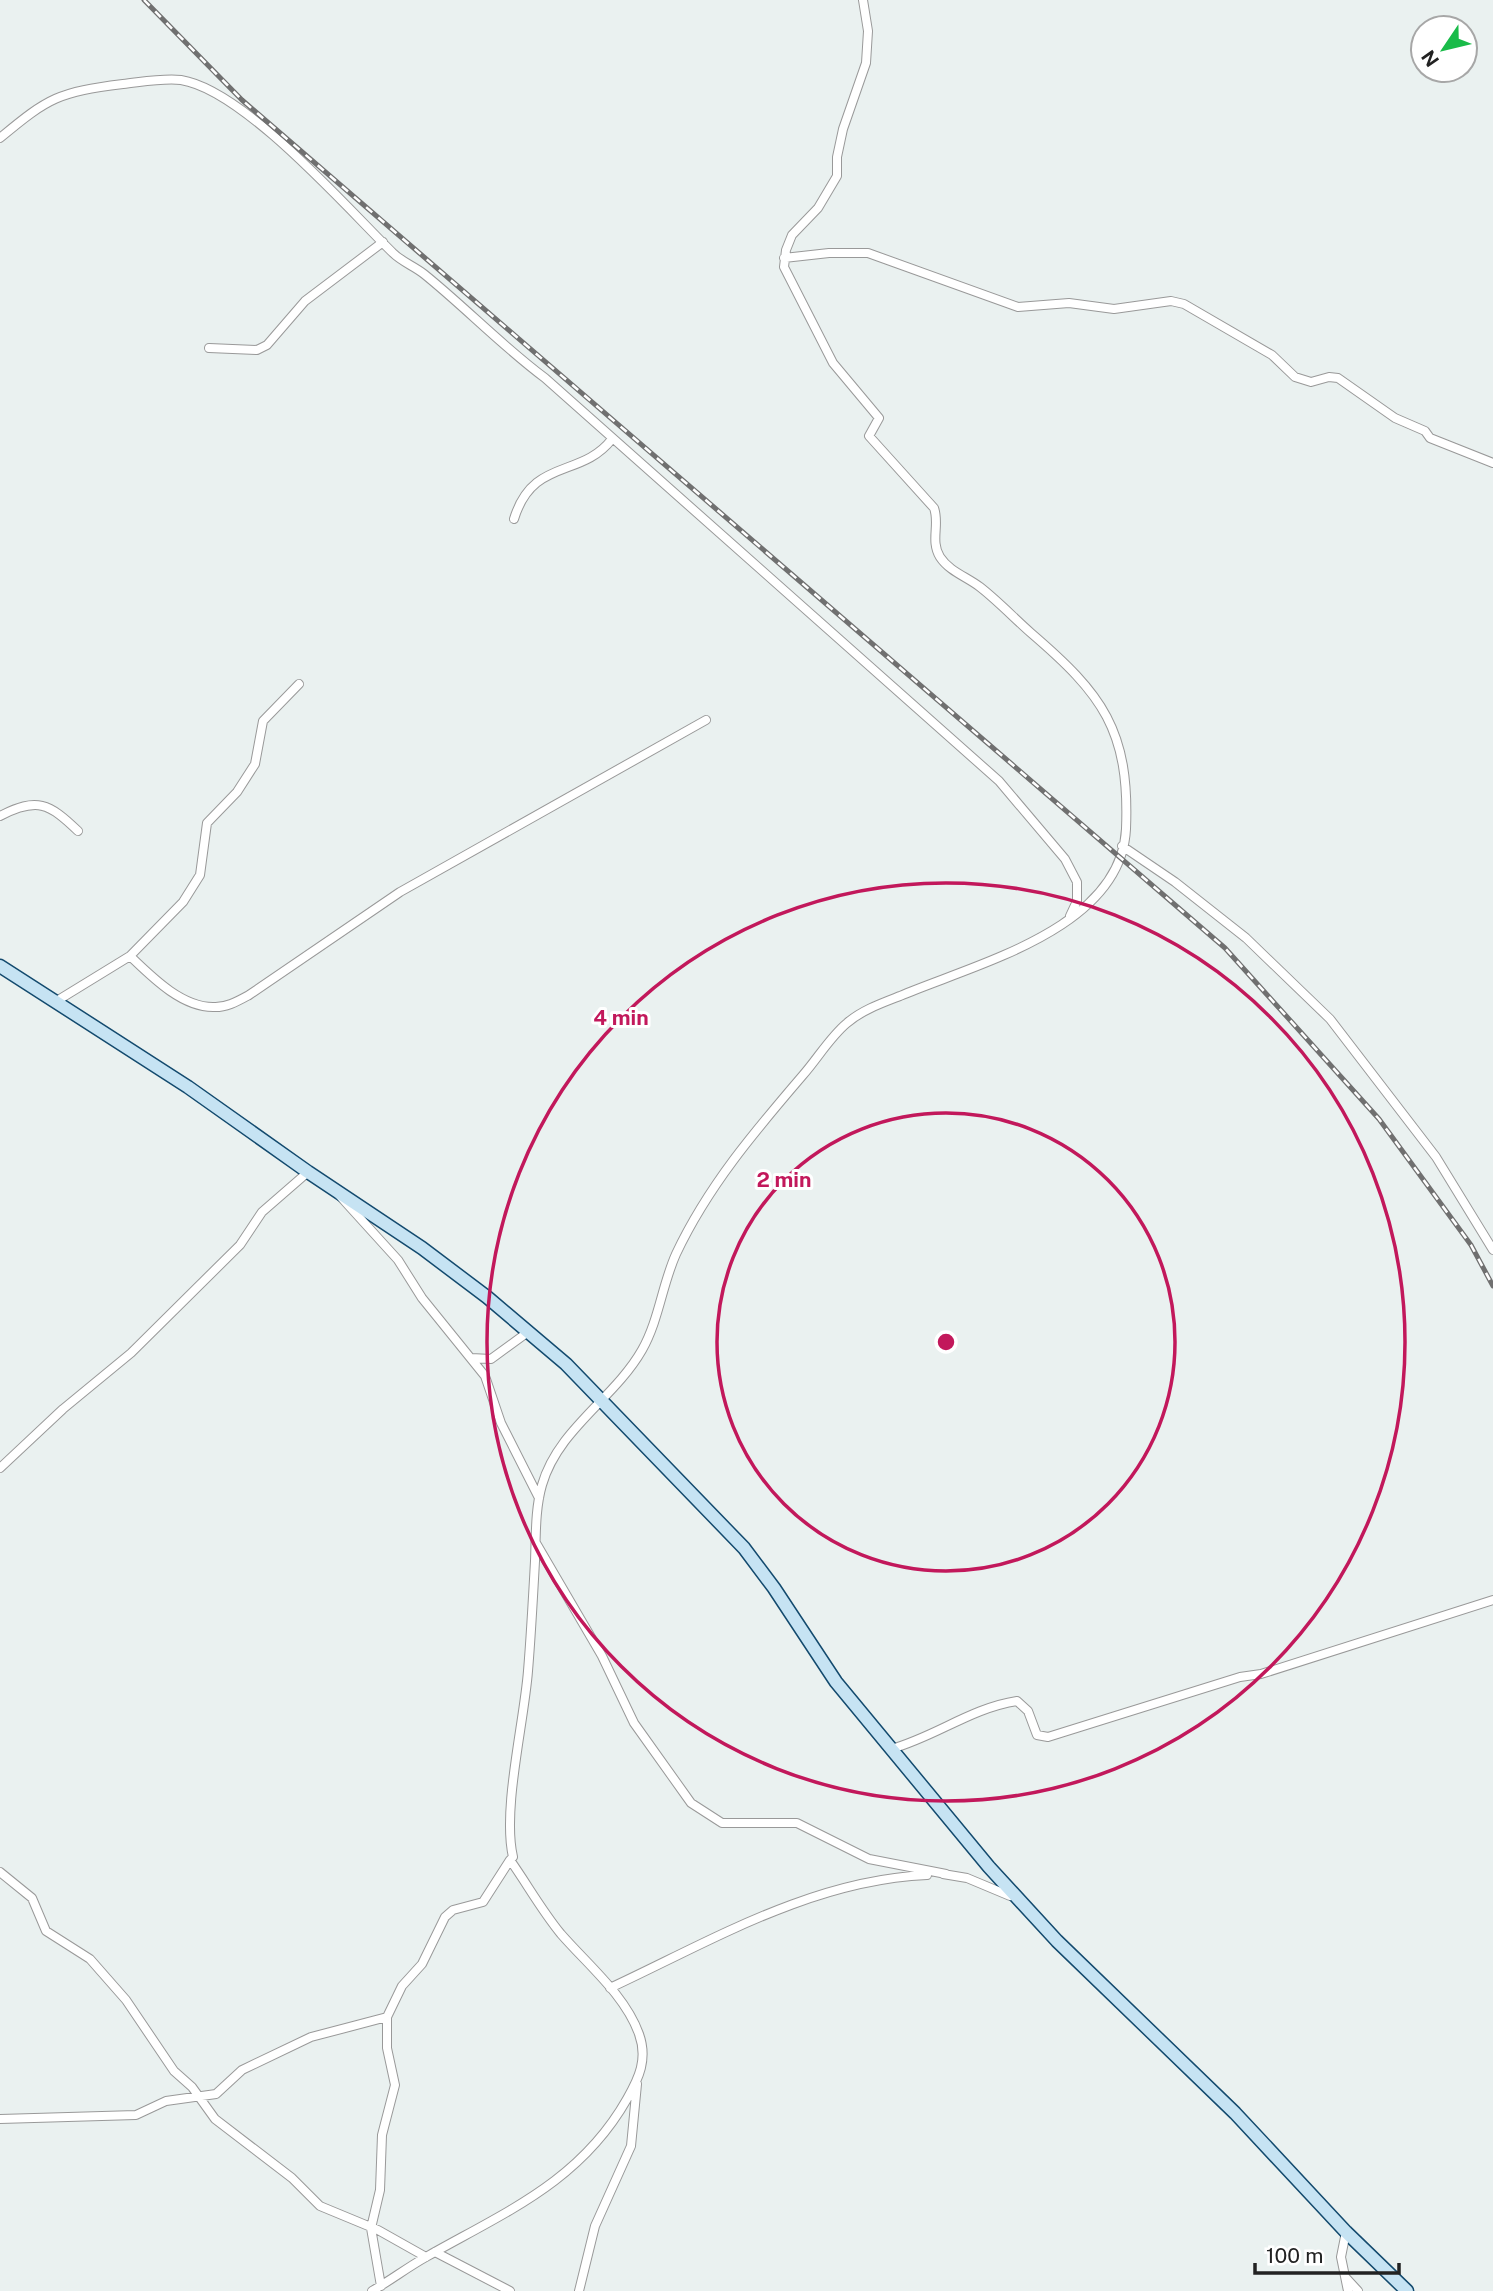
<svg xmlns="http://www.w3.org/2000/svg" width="1493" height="2291" font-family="'Public Sans',sans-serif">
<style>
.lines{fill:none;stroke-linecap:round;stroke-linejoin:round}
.street-casing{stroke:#999;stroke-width:10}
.secondary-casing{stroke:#134a6e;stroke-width:15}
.street{stroke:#fff;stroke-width:8}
.secondary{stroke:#c6e3f3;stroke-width:12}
.rail-casing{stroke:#707070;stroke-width:5}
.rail{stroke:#fff;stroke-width:2.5;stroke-dasharray:8;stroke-linecap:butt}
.ring{fill:none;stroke:#c2185b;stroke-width:3.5}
.centre{fill:#c2185b;stroke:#fff;stroke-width:3.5}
.ring-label{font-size:21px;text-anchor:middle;font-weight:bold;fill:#c2185b;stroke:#fff;stroke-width:6;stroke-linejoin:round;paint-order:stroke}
</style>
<rect width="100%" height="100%" fill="#eaf1f0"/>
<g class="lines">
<defs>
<path id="street" d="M 0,138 C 49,97 59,92 123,84 C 142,82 162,78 181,80 C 244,90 347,208 393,253 C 402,262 414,266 424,274 C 465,307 502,346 545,378 L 999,781 L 1065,859 L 1077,882 L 1077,901 L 1070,916
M 784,258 L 829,253 L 868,253 L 1018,307 L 1069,303 L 1114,309 L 1171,301 L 1184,304 L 1272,355 L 1295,377 L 1311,382 L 1329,377 L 1338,378 L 1395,418 L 1425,431 L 1430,438 L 1493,463
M 209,348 L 257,350 L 267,345 L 305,301 L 383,242
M 514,519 C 533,457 581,479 612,439
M 0,816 C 37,797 49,803 78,831
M 1122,846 L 1175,882 L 1246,938 L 1330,1019 L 1436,1157 L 1493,1250
M 130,956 C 151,976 181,1007 213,1007 C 226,1008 238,1001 249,995 L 400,892 L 706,720
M 55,1002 L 130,956 L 183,902 L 200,875 L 207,823 L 237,792 L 255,764 L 263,721 L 299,684
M 339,1195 L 398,1260 L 422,1298 L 485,1376 L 501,1423 L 539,1498
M 471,1358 L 491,1359 L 528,1332
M 0,1468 L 63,1409 L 131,1353 L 240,1245 L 262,1212 L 308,1172
M 536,1543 L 602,1656 L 634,1723 L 691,1803 L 722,1823 L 797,1823 L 869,1859 L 946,1874
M 891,1749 C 935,1737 971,1708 1017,1701 L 1028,1711 L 1037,1735 L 1048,1737 L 1240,1677 L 1261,1674 L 1493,1600
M 0,1872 L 32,1898 L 46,1931 L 90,1959 L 126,2000 L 174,2071 L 192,2087 L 215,2119 L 292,2178 L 320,2206 L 378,2230 L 426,2257
M 943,1874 L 967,1878 L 1010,1896
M 610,1988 C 711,1941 812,1880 927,1875
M 0,2119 L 136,2115 L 166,2101 L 216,2094 L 242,2070 L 311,2037 L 387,2017
M 1346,2232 L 1341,2257 L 1348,2291
M 435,2252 L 510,2291
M 1346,2278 L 1358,2291
M 381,2286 L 371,2228 L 380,2190 L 382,2135 L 395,2085 L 387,2048 L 387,2017 L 402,1986 L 422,1964 L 445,1917 L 453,1910 L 483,1902 L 510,1860
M 372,2291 C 391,2280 408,2267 426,2257 C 505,2212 580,2182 627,2099 C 639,2078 648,2059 639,2034 C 625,1995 588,1965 561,1934 C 542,1911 527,1884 510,1860 L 513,1857 C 502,1810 524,1723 528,1671 C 531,1635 533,1598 535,1561 C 536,1536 535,1509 542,1485 C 558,1429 614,1399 642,1350 C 659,1320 662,1285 676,1254 C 708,1186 755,1131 803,1075 C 818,1058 830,1037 847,1023 C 862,1010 882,1003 900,996 C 975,964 1121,929 1126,829 C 1130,730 1102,694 1031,633 C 1014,618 998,601 980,587 C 967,577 949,571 940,557 C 930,541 940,524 934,508 L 869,436 L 879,418 L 833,363 L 784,267 L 786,250 L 792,235 L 818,208 L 837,176 L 837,157 L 843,129 L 866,63 L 868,31 L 863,0
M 579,2291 L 595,2226 L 631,2146 L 637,2084"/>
<path id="secondary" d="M 0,966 L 188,1087 L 308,1172 L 422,1248 L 487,1297 L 566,1364 L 744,1548 L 774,1588 L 836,1682 L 989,1867 L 1057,1941 L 1235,2113 L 1346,2232 L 1407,2291"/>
</defs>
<!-- street casing -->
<use href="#street" class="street-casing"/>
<!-- secondary casing -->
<use href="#secondary" class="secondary-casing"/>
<!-- street -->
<use href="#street" class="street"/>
<!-- secondary -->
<use href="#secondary" class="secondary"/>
<defs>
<path id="rail" d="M 144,0 L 242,100 L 1225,948 L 1379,1119 L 1471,1245 L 1493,1286"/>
</defs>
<!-- rail casing -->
<use href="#rail" class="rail-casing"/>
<!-- rail -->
<use href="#rail" class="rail"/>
</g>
<!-- distance rings -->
<g class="ring">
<circle cx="946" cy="1342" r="229"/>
<circle cx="946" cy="1342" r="459"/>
</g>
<circle cx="946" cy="1342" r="10" class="centre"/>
<g class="ring-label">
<text x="621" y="1025">4 min</text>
<text x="784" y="1187">2 min</text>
</g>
<!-- north arrow -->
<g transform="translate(1444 49) rotate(235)"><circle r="33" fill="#ffffff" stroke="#a7a7a7" stroke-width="2"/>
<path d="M0-5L12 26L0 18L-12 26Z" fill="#19bb49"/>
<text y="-10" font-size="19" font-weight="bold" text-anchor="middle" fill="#222222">N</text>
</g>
<!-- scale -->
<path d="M1255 2263v10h144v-10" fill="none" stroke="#222222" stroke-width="3.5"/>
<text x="1266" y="2263" font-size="21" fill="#222222" stroke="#ffffff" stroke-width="5" paint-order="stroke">100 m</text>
</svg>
